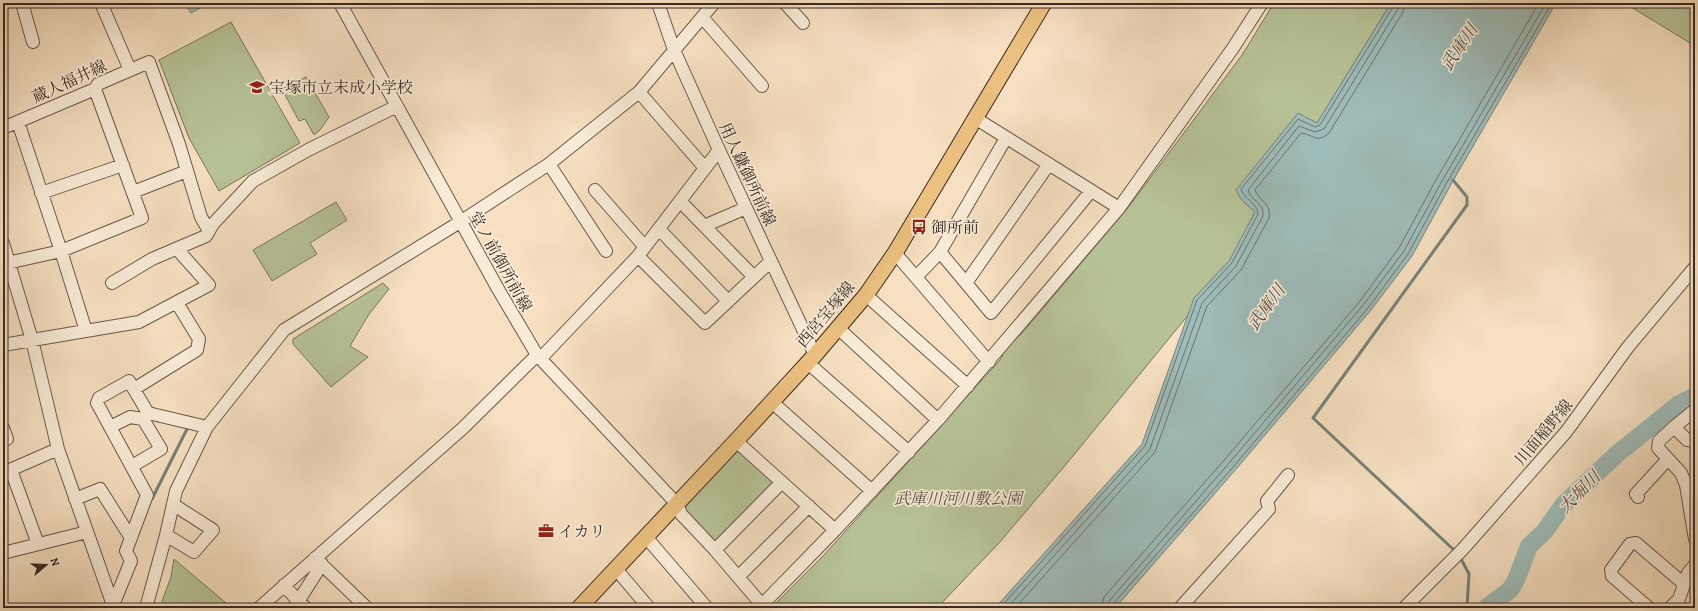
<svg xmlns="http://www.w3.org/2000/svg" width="1698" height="611" font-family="Alegreya,'Noto Serif JP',serif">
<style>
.green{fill:#b7c397;stroke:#78765d}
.water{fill:#9ebcb9;stroke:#76827d}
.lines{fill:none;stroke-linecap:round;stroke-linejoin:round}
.shore{stroke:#6c736e;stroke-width:1}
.stream{stroke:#76827d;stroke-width:3}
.river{stroke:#9ebcb9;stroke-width:18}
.minor-casing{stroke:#69584a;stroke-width:14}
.major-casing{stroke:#3a2a23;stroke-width:17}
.minor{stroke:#f9ebd7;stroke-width:12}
.major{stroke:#ebc080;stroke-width:15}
.labels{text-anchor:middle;stroke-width:3.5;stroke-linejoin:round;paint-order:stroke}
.street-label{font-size:16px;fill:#3a2a23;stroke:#f9ebd7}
.poi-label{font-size:16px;fill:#3a2a23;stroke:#f9ebd7;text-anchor:start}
.park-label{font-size:16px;font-style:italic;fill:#595040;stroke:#f9ebd7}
.water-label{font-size:17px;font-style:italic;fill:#534e48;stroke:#f9ebd7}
</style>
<rect width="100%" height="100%" fill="#f6e0c1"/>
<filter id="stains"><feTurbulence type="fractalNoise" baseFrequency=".005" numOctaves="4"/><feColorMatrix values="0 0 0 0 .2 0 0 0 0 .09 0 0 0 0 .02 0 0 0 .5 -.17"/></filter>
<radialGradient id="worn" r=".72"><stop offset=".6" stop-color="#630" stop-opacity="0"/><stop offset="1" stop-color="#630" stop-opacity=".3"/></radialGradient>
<!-- green -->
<path class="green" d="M 1274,3 L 1391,3 L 1317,124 L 1241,199 L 1255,212 L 1229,265 L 1068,462 L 999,543 L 937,608 L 771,608 L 824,555 L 1000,360 L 1007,347 L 1023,332 L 1127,209 L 1242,55 Z
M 1634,3 L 1695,3 L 1695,46 L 1631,7 Z
M 231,22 L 300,143 L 219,191 L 189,138 L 159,60 Z
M 306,77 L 329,117 L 320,130 L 314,135 L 305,119 L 299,121 L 282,89 Z
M 336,202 L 347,220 L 310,243 L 317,254 L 272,281 L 253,250 Z
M 383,283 L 389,289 L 369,314 L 350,346 L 368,357 L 331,387 L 293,344 L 293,339 Z
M 739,449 L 776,482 L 714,543 L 683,508 Z
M 174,559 L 232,608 L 160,607 L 171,577 Z"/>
<!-- water -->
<path class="water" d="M 185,3 L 209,3 L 191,13 Z
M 1391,3 L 1556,3 L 1450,186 L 1412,256 L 1371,310 L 1237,468 L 1115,608 L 995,608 L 1142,444 L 1194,298 L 1229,261 L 1255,212 L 1241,199 L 1236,190 L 1298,113 L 1317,123 Z"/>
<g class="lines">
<!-- shore -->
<path class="shore" d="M 1000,608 L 1145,446 L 1197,300 L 1232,263 L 1258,214 C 1258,204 1244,199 1241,189 L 1298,119 L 1315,127 L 1320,125 L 1393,7 L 1394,3
M 1007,608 L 1150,449 L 1202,303 L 1236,266 L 1263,216 C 1265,203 1250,200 1248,190 L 1299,126 L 1315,132 L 1324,129 L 1398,9 L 1399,3
M 1015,608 L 1155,452 L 1207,306 L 1241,270 L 1269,218 C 1272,203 1259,201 1255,190 L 1301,133 C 1312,134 1317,144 1329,133 L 1403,12 L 1405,3
M 1101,608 L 1104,597 L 1226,458 L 1360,301 L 1399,248 L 1437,178 L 1539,3
M 1107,608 L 1110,600 L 1230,462 L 1364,304 L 1404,251 L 1442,181 L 1546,3
M 1112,608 L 1113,604 L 1234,466 L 1368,308 L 1408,254 L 1446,184 L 1552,3"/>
<!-- stream -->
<path class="stream" d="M 1453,180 L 1467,197 L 1467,205 L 1313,418 L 1455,551
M 152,499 L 188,427
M 1459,555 L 1469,574 L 1467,608"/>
<!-- river -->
<path class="river" d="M 1486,608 L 1510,590 L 1516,580 L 1529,546 L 1544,532 L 1564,504 L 1617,454 L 1679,404 L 1695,396"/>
<defs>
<path id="minor" d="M 22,3 L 33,42
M 101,3 L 130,70
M 340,3 L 498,289 L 537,355 L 677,504 L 681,514 L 715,550 L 762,605
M 658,3 L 674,50 L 719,150 L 815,355
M 785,3 L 803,23
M 702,17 L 762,86
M 639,92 L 705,168
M 975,118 L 1119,208
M 18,122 L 61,251 L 86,331
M 3,128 L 95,89 L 98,84 L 149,62 L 179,144 L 201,217 L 209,231
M 549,164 L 606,251
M 595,190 L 645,247
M 133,192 L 187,171
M 41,193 L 123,165
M 680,201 L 754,277
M 704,226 L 746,208
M 659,229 L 728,301
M 3,243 L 32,340 L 58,449 L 114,608
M 940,252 L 991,313 L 1091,191
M 895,253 L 989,362
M 638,256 L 705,323 L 771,261
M 3,264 L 61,251 L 142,218 L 95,89
M 916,277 L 940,252 L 1006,138
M 112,283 L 152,259 L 206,236 L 213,224 L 253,181 L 308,150 L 397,106
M 966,283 L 1049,164
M 866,295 L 968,386
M 838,328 L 938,420
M 3,345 L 139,322 L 209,285 L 177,249
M 540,359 L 638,256 L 719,150
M 808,363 L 909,452
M 134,389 L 197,350 L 199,339 L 177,303
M 772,402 L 872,491
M 1695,410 L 1674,427 L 1687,440 L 1695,441
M 110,427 L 130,417 L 143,419
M 1674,427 L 1659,441 L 1658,448 L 1681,473 L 1686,485 L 1695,539
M 3,428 L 7,439
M 736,441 L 835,530
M 132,466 L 161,449 L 143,419 L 148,413
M 11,470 L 38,544
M 3,473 L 58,449
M 1638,497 L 1636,494 L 1668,459
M 75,499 L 100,489 L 131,538
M 166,535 L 194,552 L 213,530 L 174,505
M 646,537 L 707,608
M 715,550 L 782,482
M 3,553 L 87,532
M 315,558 L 367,608
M 616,569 L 649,608
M 738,577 L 809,506
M 284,585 L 298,601 L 306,608
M 113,605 L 131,561 L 126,551 L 147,495 L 97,403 L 99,398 L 129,381 L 148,413 L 207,427
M 146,608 L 166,535 L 176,491 L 207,427 L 284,330 L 460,222 L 549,164 L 639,92 L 714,3
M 259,608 L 463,428 L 537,355
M 294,608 L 322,564
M 759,608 L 835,530 L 938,420 L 1119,208 L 1233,48 L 1262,3
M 1180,608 L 1269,509 L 1267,501 L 1288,475
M 1404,608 L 1463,549 L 1566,432 L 1628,347 L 1695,267
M 1649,608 L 1612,576 L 1611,570 L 1630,544 L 1636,543 L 1684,584
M 1670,608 L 1679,599 L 1688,573 L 1695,565"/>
<path id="major" d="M 579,608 L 736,441 L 815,355 L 866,295 L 895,253 L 1044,3"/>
</defs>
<!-- minor casing -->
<use href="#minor" class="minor-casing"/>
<!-- major casing -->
<use href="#major" class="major-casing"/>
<!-- minor -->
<use href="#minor" class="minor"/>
<!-- major -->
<use href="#major" class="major"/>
</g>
<!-- icons -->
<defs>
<symbol id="school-bare" viewBox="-9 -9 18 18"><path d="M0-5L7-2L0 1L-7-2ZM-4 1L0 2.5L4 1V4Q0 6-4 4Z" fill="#8f2418" stroke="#f9ebd7" stroke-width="2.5" paint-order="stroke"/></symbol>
<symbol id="bus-bare" viewBox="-9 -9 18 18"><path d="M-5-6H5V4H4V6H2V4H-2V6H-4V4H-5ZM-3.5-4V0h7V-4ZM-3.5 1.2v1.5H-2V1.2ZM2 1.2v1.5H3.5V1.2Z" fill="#8f2418" stroke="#f9ebd7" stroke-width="2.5" paint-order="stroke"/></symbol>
<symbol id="office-bare" viewBox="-9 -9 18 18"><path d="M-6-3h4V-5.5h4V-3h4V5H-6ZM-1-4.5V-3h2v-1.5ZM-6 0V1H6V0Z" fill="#8f2418" stroke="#f9ebd7" stroke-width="2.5" paint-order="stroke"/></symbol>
</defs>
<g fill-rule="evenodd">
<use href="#school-bare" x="246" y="76" width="22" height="22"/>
<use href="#bus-bare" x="908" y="216" width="22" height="22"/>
<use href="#office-bare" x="535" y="520" width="22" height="22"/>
</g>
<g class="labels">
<!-- street labels -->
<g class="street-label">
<text transform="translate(69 81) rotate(-25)" y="6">蔵人福井線</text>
<text transform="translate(748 174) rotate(65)" y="6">用人鎌御所前線</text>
<text transform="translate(501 261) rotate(61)" y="6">堂ノ前御所前線</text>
<text transform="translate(825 314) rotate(-50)" y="6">西宮宝塚線</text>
<text transform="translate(1543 432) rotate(-50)" y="6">川面稲野線</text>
</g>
<!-- poi labels -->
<g class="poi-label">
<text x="269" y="93">宝塚市立末成小学校</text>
<text x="931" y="233">御所前</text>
<text x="558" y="537">イカリ</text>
</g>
<!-- park labels -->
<g class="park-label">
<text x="958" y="504">武庫川河川敷公園</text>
</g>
<!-- water labels -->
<g class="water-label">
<text transform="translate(1459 47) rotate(-56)" y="6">武庫川</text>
<text transform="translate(1266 307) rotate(-54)" y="6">武庫川</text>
<text transform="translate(1579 492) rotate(-46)" y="6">大堀川</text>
</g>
</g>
<!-- margin -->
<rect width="1698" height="611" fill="none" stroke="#f6e0c1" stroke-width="16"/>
<rect x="4" y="4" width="1690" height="603" fill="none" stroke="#3a2a23" stroke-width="2"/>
<rect x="8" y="8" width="1682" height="595" fill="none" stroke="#3a2a23"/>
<!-- north arrow -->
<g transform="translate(46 565) rotate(71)" stroke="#f9ebd7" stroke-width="3" paint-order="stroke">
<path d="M0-3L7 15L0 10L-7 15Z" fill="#3a2a23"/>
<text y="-6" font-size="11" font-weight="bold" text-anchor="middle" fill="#3a2a23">N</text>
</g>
<rect width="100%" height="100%" filter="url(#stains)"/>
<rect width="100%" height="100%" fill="url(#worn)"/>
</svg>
